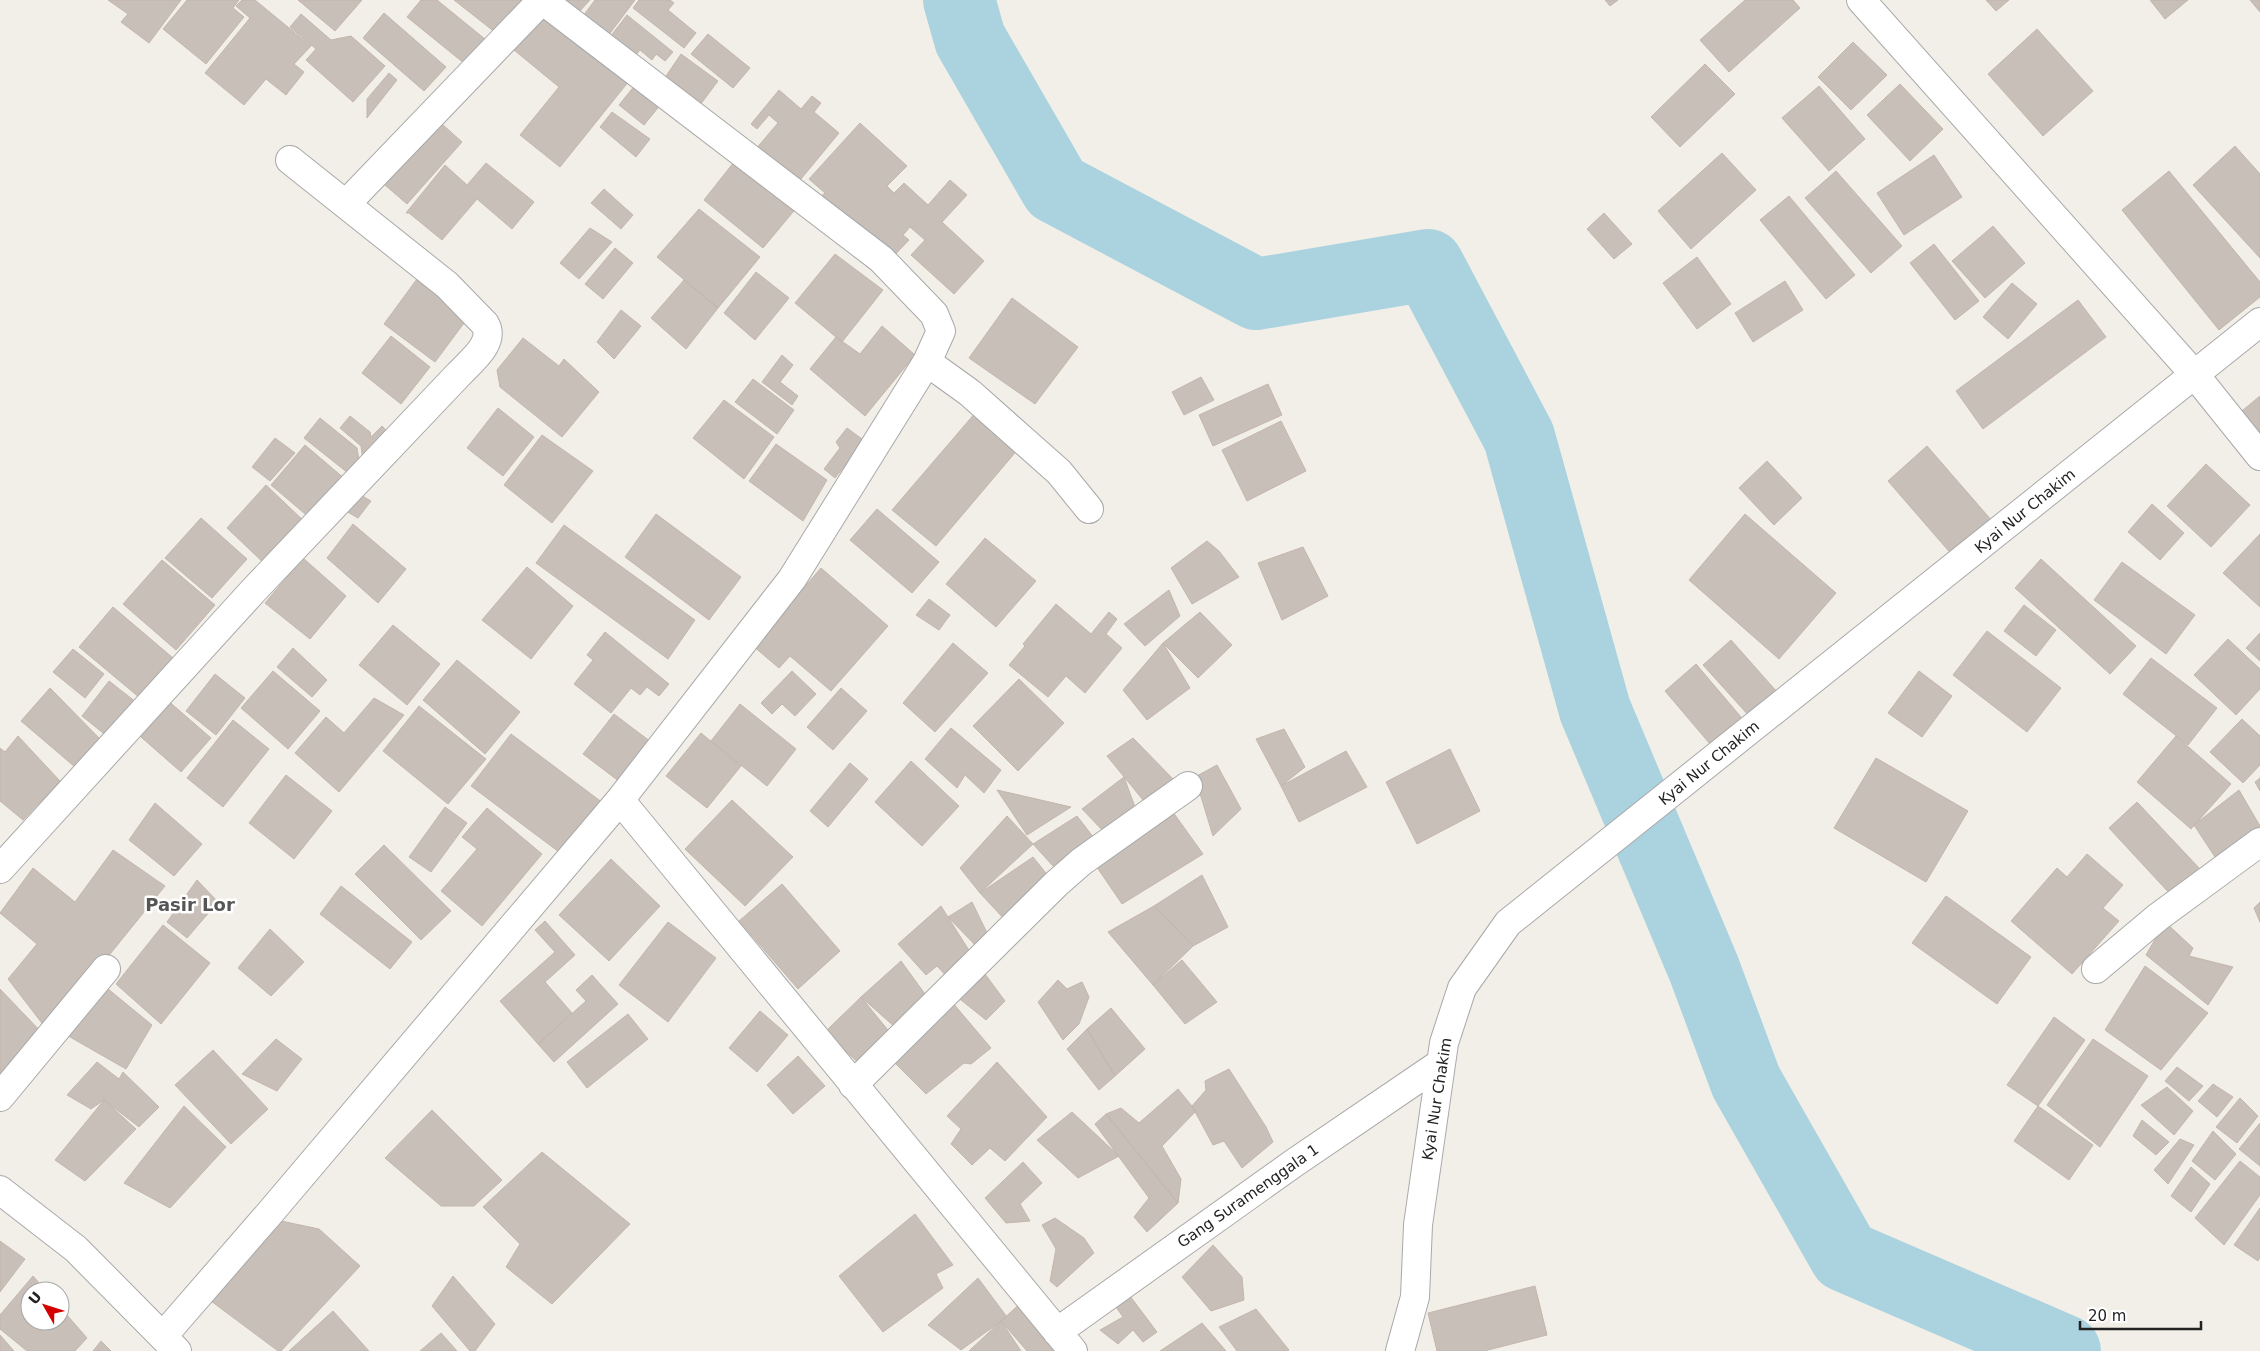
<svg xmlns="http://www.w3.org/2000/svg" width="2260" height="1351" font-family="'DejaVu Sans',sans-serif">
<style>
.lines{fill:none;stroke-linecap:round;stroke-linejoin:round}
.river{stroke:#aad3df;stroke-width:72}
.building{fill:#c7bfb8;stroke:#c4b6ab}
.minor-casing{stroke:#a9a9a9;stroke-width:30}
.minor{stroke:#fff;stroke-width:28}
.labels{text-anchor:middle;stroke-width:5;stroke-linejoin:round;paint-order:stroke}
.street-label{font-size:15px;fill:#222;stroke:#fff}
.quarter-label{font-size:18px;font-weight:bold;fill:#555;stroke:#fff}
</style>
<rect width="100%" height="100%" fill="#f2efe9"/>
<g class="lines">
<!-- river -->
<path class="river" d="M 959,0 L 970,39 L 1056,188 L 1256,294 L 1428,265 L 1519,437 L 1595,710 L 1704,969 L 1746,1082 L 1845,1256 L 2065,1351"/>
</g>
<!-- building -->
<path class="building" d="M 108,0 L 181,0 L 149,43 L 121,22 L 128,14 Z
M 187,0 L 239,0 L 233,8 L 244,17 L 206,64 L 163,29 Z
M 242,0 L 255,0 L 311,46 L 294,64 L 304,72 L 286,95 L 266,79 L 244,105 L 205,73 L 250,18 L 236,6 Z
M 298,0 L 362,0 L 335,31 Z
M 421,0 L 437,0 L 485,39 L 465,64 L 407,17 Z
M 454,0 L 520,0 L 521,1 L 496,33 Z
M 565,0 L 590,0 L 579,12 Z
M 595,0 L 635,0 L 605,40 L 580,20 Z
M 639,0 L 670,0 L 674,3 L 668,10 L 696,33 L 684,48 L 633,8 Z
M 1605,0 L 1618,0 L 1610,6 Z
M 1745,0 L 1793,0 L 1800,8 L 1729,72 L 1700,40 Z
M 1986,0 L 2009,0 L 1996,11 Z
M 2150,0 L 2188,0 L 2165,19 Z
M 2250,0 L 2260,0 L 2260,12 Z
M 384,13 L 446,67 L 424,91 L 363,38 Z
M 544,13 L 629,81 L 560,167 L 520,135 L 559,87 L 514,50 Z
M 301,14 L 331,40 L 351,36 L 385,66 L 353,102 L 306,60 L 316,49 L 290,27 Z
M 627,15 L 673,52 L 665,61 L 656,54 L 652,60 L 640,50 L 635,56 L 610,37 Z
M 2037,29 L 2093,91 L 2043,136 L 1988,74 Z
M 708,34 L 750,68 L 733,88 L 691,54 Z
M 1853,42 L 1887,75 L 1851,110 L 1818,77 Z
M 681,54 L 718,81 L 697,109 L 662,82 Z
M 1705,64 L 1735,94 L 1680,147 L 1651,117 Z
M 389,73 L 397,80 L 367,118 L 367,99 Z
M 636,84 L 661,104 L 644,125 L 619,105 Z
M 1900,84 L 1943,129 L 1910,161 L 1867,115 Z
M 1819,86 L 1865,139 L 1829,171 L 1782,118 Z
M 779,90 L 801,109 L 812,96 L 821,103 L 814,112 L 839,133 L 796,185 L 755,150 L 778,123 L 769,115 L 757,129 L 751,124 Z
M 612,112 L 650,139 L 636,157 L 600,127 Z
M 433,116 L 462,142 L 407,204 L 378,179 Z
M 860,123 L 907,166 L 887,186 L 894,193 L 904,183 L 928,205 L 950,180 L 967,195 L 942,222 L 984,261 L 954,294 L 911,255 L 925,240 L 910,227 L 903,235 L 909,240 L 889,261 L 820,197 L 825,193 L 809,179 Z
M 2235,146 L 2260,174 L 2260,258 L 2193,185 Z
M 1722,153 L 1756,190 L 1691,249 L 1658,211 Z
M 1934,155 L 1962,197 L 1904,235 L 1877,193 Z
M 734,162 L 798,206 L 763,248 L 704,200 Z
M 486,163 L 534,202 L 512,229 L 477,199 L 442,240 L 409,213 L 406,213 L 445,165 L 467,185 Z
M 1836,171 L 1902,246 L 1871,273 L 1805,198 Z
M 2169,171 L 2260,282 L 2260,297 L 2219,330 L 2122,210 Z
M 604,189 L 633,215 L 621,229 L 591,203 Z
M 1789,196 L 1855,275 L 1826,299 L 1760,220 Z
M 699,209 L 760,257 L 718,308 L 657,257 Z
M 1604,213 L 1632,244 L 1614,259 L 1587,229 Z
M 1993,226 L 2025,263 L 1985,298 L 1952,261 Z
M 590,228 L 612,242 L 579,279 L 560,263 Z
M 1934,244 L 1979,301 L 1955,320 L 1910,263 Z
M 615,248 L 633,263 L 603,299 L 585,284 Z
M 835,254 L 883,290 L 842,342 L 795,303 Z
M 1697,257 L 1731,304 L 1697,329 L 1663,283 Z
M 756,272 L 789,298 L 755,340 L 724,313 Z
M 417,279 L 467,319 L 435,362 L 384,324 Z
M 684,280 L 718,308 L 686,349 L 651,318 Z
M 1785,281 L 1803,310 L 1753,342 L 1735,313 Z
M 2012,283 L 2037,304 L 2008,339 L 1983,317 Z
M 1012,298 L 1078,347 L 1035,404 L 969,358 Z
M 2078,300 L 2106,337 L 1983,429 L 1956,391 Z
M 621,310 L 641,326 L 614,359 L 597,342 Z
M 882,326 L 915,355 L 865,416 L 810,369 L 836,337 L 860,354 Z
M 391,336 L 430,367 L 401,404 L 362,373 Z
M 523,338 L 559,366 L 564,359 L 599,392 L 562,437 L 500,387 L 497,370 Z
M 782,355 L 793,365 L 780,382 L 798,396 L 792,405 L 762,382 Z
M 1201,377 L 1214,400 L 1184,415 L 1172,392 Z
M 753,379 L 794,410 L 777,434 L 735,402 Z
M 1268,384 L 1282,415 L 1213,446 L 1199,415 Z
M 2260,396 L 2260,442 L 2237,415 Z
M 724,400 L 774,437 L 744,479 L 693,438 Z
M 498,408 L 534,437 L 503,476 L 467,448 Z
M 976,412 L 1019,448 L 936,546 L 892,510 Z
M 350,416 L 370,432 L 371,437 L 382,426 L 394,438 L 363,460 L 361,446 L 340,428 Z
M 320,418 L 357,448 L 359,460 L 348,473 L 304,438 Z
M 1281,421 L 1306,471 L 1247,501 L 1222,450 Z
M 847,428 L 862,439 L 865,435 L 868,437 L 835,478 L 824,469 L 840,448 L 836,442 Z
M 542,435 L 593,471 L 552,523 L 504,485 Z
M 275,438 L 295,453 L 270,481 L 252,467 Z
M 776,444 L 827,480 L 803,521 L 749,481 Z
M 305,445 L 345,479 L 311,519 L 271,485 Z
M 1927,446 L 1993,522 L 1953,556 L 1888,481 Z
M 1767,461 L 1802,498 L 1774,525 L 1739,488 Z
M 2206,464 L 2250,505 L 2211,547 L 2167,506 Z
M 266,485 L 307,524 L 267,566 L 227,528 Z
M 359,494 L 371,501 L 358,518 L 344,510 Z
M 2152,504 L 2184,533 L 2160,560 L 2128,532 Z
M 877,509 L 939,562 L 912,593 L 850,540 Z
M 656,514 L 741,577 L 709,620 L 625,557 Z
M 1745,514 L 1836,593 L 1779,659 L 1689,580 Z
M 201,518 L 247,559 L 212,598 L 165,558 Z
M 353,524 L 406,569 L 378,603 L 327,558 Z
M 564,525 L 695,620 L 668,659 L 536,563 Z
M 2260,534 L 2260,607 L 2223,573 Z
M 985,538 L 1036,581 L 996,627 L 946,584 Z
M 1207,541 L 1219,551 L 1239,577 L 1192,604 L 1171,568 Z
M 1303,547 L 1328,596 L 1282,620 L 1258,563 Z
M 303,558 L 346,596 L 310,639 L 265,603 Z
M 2041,559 L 2136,646 L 2110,674 L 2015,588 Z
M 162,560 L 215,605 L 176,650 L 123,604 Z
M 2122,562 L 2195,615 L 2166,654 L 2094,600 Z
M 527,567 L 573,606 L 531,659 L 482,620 Z
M 821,568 L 888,626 L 831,691 L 790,656 L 779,668 L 753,646 Z
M 1169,590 L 1180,616 L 1145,646 L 1124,624 Z
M 929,599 L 950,615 L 939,630 L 916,615 Z
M 1056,604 L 1091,634 L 1109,612 L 1117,619 L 1106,634 L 1122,648 L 1085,693 L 1066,676 L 1048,697 L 1009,665 L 1025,646 L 1023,644 Z
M 2024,605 L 2056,630 L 2036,656 L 2004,631 Z
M 113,607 L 173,658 L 140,698 L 79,647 Z
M 1200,612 L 1232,645 L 1198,678 L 1163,643 Z
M 393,625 L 440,664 L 407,705 L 359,665 Z
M 1987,631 L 2061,688 L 2027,732 L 1953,675 Z
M 605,632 L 669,684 L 659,696 L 647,687 L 640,695 L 631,688 L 611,713 L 574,684 L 593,660 L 587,655 Z
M 2260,633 L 2260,661 L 2246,648 Z
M 2228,639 L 2260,669 L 2260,689 L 2236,715 L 2194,675 Z
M 1731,640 L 1778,693 L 1750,717 L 1703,665 Z
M 953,643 L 988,673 L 935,732 L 903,703 Z
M 1163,643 L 1190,688 L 1147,720 L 1123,690 Z
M 293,648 L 327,680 L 312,697 L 277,667 Z
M 73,649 L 104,674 L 85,698 L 53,672 Z
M 2151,658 L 2217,708 L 2188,745 L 2123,694 Z
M 457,660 L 520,712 L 485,754 L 423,700 Z
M 1696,664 L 1741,717 L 1710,744 L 1665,691 Z
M 273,671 L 320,711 L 288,749 L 241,708 Z
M 792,671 L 816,694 L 795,716 L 782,704 L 772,714 L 761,703 Z
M 1919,671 L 1952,696 L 1922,737 L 1888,713 Z
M 215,674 L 245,698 L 216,735 L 186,711 Z
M 1019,679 L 1064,723 L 1018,771 L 973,726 Z
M 109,681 L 141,706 L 113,741 L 82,716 Z
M 50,688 L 102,741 L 75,767 L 21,721 Z
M 841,688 L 867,711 L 833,750 L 807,727 Z
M 374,698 L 404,715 L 339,792 L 295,753 L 326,717 L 344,733 Z
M 166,699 L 211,738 L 181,772 L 141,737 L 152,724 L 148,720 Z
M 740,704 L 796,749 L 767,786 L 711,741 Z
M 419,706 L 486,759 L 448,804 L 383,751 Z
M 614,714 L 651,742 L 620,782 L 583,754 Z
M 2242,719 L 2260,736 L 2260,765 L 2243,783 L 2210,752 Z
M 233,720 L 269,749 L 223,807 L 187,778 Z
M 951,728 L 1001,770 L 984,793 L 965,775 L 957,788 L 925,759 Z
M 1284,729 L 1305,767 L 1281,786 L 1256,739 Z
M 701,733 L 741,766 L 707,808 L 666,776 Z
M 511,734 L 607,806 L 567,858 L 471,786 Z
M 18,736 L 60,781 L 23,820 L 0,801 L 0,748 L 5,752 Z
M 2176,736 L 2231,784 L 2191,829 L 2137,782 Z
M 1133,738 L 1175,781 L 1143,800 L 1107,756 Z
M 1450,749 L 1480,811 L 1417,844 L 1386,782 Z
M 1346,751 L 1367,787 L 1299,822 L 1281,786 Z
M 1876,758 L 1968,811 L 1926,882 L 1834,828 Z
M 911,761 L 959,806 L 922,846 L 875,802 Z
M 850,763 L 868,779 L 828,827 L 810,811 Z
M 1217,765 L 1241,809 L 1213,836 L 1195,777 Z
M 286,775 L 332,811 L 294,859 L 249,823 Z
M 1124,777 L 1135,807 L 1107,835 L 1082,809 Z
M 2260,778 L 2260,791 L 2255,782 Z
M 997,790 L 1071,807 L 1027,835 Z
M 2239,790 L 2260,826 L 2215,857 L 2194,825 Z
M 732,800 L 793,857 L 745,906 L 685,849 Z
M 2137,802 L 2200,869 L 2172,896 L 2109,828 Z
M 155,803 L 202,844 L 174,876 L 129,840 Z
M 445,807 L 467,823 L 431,872 L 409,857 Z
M 487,808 L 542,854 L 482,926 L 441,891 L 477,849 L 462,837 Z
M 1170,808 L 1203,854 L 1122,904 L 1090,857 Z
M 1007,816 L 1033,844 L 980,893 L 960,868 Z
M 1077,816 L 1094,838 L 1053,866 L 1033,844 Z
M 384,845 L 451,911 L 421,940 L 355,874 Z
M 113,850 L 165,886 L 48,1031 L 8,979 L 37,944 L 0,913 L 33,868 L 75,902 Z
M 2087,854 L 2123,885 L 2103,908 L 2119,921 L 2072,974 L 2011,921 L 2057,868 L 2067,877 Z
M 1033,857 L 1049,877 L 1006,921 L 980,893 Z
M 611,859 L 660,906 L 609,961 L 559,915 Z
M 1202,875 L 1228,927 L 1193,946 L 1154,906 Z
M 197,880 L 218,902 L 187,938 L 167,922 Z
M 782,884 L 840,951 L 798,989 L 739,921 Z
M 341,886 L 412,942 L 390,969 L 320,914 Z
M 1946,896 L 2031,957 L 1997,1004 L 1912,943 Z
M 972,902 L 989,937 L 979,949 L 948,917 Z
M 2260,902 L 2260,922 L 2254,908 Z
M 941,906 L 970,952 L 949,979 L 937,966 L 926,975 L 898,944 Z
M 1154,906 L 1193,946 L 1153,985 L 1108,932 Z
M 545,921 L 575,955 L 545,982 L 572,1013 L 538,1044 L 500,1001 L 555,952 L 535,930 Z
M 668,922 L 716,958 L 668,1022 L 619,985 Z
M 2165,922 L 2193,948 L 2189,956 L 2233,967 L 2208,1005 L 2146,955 Z
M 163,925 L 210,963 L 161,1024 L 116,984 Z
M 270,929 L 304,962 L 271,996 L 238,968 Z
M 1182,960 L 1217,1002 L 1185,1024 L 1153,985 Z
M 901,961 L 930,1001 L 896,1028 L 861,997 Z
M 2145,966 L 2208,1013 L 2161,1070 L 2105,1030 Z
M 985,974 L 1005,1001 L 986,1020 L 956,996 Z
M 592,975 L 618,1004 L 554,1062 L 538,1044 L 586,1001 L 576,990 Z
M 1058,980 L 1067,989 L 1082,982 L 1089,997 L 1079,1024 L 1063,1040 L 1038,1002 Z
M 102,984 L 152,1025 L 126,1069 L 63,1033 Z
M 0,989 L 46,1037 L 0,1079 Z
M 861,997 L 892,1035 L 863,1067 L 825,1032 Z
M 952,1002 L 991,1048 L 971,1064 L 964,1063 L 926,1094 L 892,1060 Z
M 1111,1008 L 1145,1049 L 1115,1076 L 1087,1029 Z
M 760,1011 L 788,1035 L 757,1072 L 729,1048 Z
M 628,1014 L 648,1039 L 587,1088 L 567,1062 Z
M 2054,1017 L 2085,1040 L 2038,1106 L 2007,1085 Z
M 1087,1029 L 1115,1076 L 1099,1090 L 1067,1049 Z
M 276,1039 L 302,1059 L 277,1091 L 242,1074 Z
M 2093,1039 L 2148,1076 L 2100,1147 L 2047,1105 Z
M 213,1050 L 268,1109 L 231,1144 L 175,1085 Z
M 798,1056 L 825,1086 L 793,1114 L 767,1085 Z
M 97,1062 L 119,1079 L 123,1072 L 159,1107 L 139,1127 L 104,1100 L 91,1109 L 67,1095 Z
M 997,1062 L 1047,1117 L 1005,1161 L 990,1148 L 972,1165 L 951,1144 L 961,1129 L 947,1116 Z
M 2177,1067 L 2203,1086 L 2189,1101 L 2165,1081 Z
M 1229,1069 L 1266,1127 L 1273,1142 L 1242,1168 L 1224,1141 L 1213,1145 L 1192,1106 L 1206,1090 L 1205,1081 Z
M 2213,1084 L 2233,1097 L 2217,1117 L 2198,1101 Z
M 2167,1087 L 2193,1111 L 2174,1135 L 2141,1105 Z
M 1178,1089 L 1196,1111 L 1162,1146 L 1181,1179 L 1178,1203 L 1106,1114 L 1121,1108 L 1139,1123 Z
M 2240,1098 L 2258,1116 L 2237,1143 L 2216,1127 Z
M 104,1100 L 136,1129 L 85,1181 L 55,1160 Z
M 184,1106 L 226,1147 L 170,1208 L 124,1183 Z
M 2038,1106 L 2093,1145 L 2069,1180 L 2014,1141 Z
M 432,1110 L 502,1180 L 474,1206 L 441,1206 L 385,1158 Z
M 1072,1112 L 1119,1156 L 1078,1178 L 1037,1140 Z
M 1106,1114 L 1178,1203 L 1147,1232 L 1134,1217 L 1149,1198 L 1095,1124 Z
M 2142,1120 L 2169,1142 L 2156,1155 L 2133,1136 Z
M 2260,1123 L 2260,1166 L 2239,1149 Z
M 2213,1131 L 2236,1154 L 2215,1180 L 2192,1161 Z
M 2180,1139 L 2194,1145 L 2168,1184 L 2154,1170 Z
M 542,1152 L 630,1224 L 552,1304 L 506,1267 L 520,1244 L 483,1207 Z
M 2240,1161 L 2260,1177 L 2260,1195 L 2224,1245 L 2195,1218 Z
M 1023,1162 L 1042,1183 L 1020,1204 L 1030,1221 L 1006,1223 L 985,1198 Z
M 2191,1167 L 2210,1184 L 2191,1212 L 2171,1196 Z
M 2260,1208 L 2260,1257 L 2258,1261 L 2234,1245 Z
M 915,1214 L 953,1265 L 936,1274 L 943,1288 L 883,1332 L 839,1276 Z
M 1055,1218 L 1084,1238 L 1094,1253 L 1057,1287 L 1050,1281 L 1056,1249 L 1042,1225 Z
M 281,1221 L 319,1229 L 360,1266 L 281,1351 L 278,1351 L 211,1301 Z
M 0,1241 L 25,1259 L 0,1292 Z
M 1213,1245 L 1242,1277 L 1244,1300 L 1211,1311 L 1182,1277 Z
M 33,1276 L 46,1291 L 30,1291 L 30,1321 L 60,1321 L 60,1307 L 87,1338 L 75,1351 L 27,1351 L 0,1329 L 0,1315 Z
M 453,1276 L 495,1324 L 475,1351 L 470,1351 L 432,1306 Z
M 978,1278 L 1007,1317 L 961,1350 L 928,1325 Z
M 1535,1286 L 1547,1335 L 1484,1351 L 1437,1351 L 1428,1313 Z
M 1130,1296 L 1157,1332 L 1143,1342 L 1133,1330 L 1118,1344 L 1100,1330 L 1123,1317 L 1114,1304 Z
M 1023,1301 L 1060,1351 L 1027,1351 L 1001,1321 Z
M 1256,1309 L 1289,1350 L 1288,1351 L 1237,1351 L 1219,1327 Z
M 333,1311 L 369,1351 L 289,1351 Z
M 1001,1321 L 1021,1351 L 969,1351 Z
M 1202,1323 L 1226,1351 L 1160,1351 Z
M 441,1333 L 457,1351 L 420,1351 Z
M 0,1335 L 14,1351 L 0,1351 Z
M 101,1341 L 111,1351 L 93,1351 Z"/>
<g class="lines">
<defs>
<path id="minor" d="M 1861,0 L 2195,375 L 2260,456
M 346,204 L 542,0
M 927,362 L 970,393 L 1024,441 L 1059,472 L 1089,509
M 620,800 L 1073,1351
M 0,869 L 253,591 L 458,375 C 470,362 496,343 485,324 L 447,285 L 290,160
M 2096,969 L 2158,917 L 2260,842
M 853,1085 L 1056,884 L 1081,862 L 1188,786
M 0,1097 L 106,969
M 0,1190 L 76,1249 L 177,1351
M 1057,1332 L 1294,1163 L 1441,1063
M 163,1336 L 269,1214 L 620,800 L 792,579 L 927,362 L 941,331 L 934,314 L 881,259 L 542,0
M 1400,1351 L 1415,1297 L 1418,1225 L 1444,1043 L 1462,988 L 1508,923 L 2260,322"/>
</defs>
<!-- minor casing -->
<use href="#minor" class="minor-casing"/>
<!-- minor -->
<use href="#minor" class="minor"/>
</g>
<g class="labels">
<!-- street labels -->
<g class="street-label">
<text transform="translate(2025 511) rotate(-39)" y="5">Kyai Nur Chakim</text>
<text transform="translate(1709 763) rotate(-39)" y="5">Kyai Nur Chakim</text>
<text transform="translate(1437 1099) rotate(-81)" y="5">Kyai Nur Chakim</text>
<text transform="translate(1248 1196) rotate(-35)" y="5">Gang Suramenggala 1</text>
</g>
<!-- quarter labels -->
<g class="quarter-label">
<text x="190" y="911">Pasir Lor</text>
</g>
</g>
<!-- north arrow -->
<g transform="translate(45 1306) rotate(309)"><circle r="24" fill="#ffffff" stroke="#a7a7a7"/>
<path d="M0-4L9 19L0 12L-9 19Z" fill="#d40000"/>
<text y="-8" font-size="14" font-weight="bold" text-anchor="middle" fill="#222222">U</text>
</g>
<!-- scale -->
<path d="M2080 1321v8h121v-8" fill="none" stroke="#222222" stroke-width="2.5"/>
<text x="2088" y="1321" font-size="15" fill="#222222" stroke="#ffffff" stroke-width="4" paint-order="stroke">20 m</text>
</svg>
